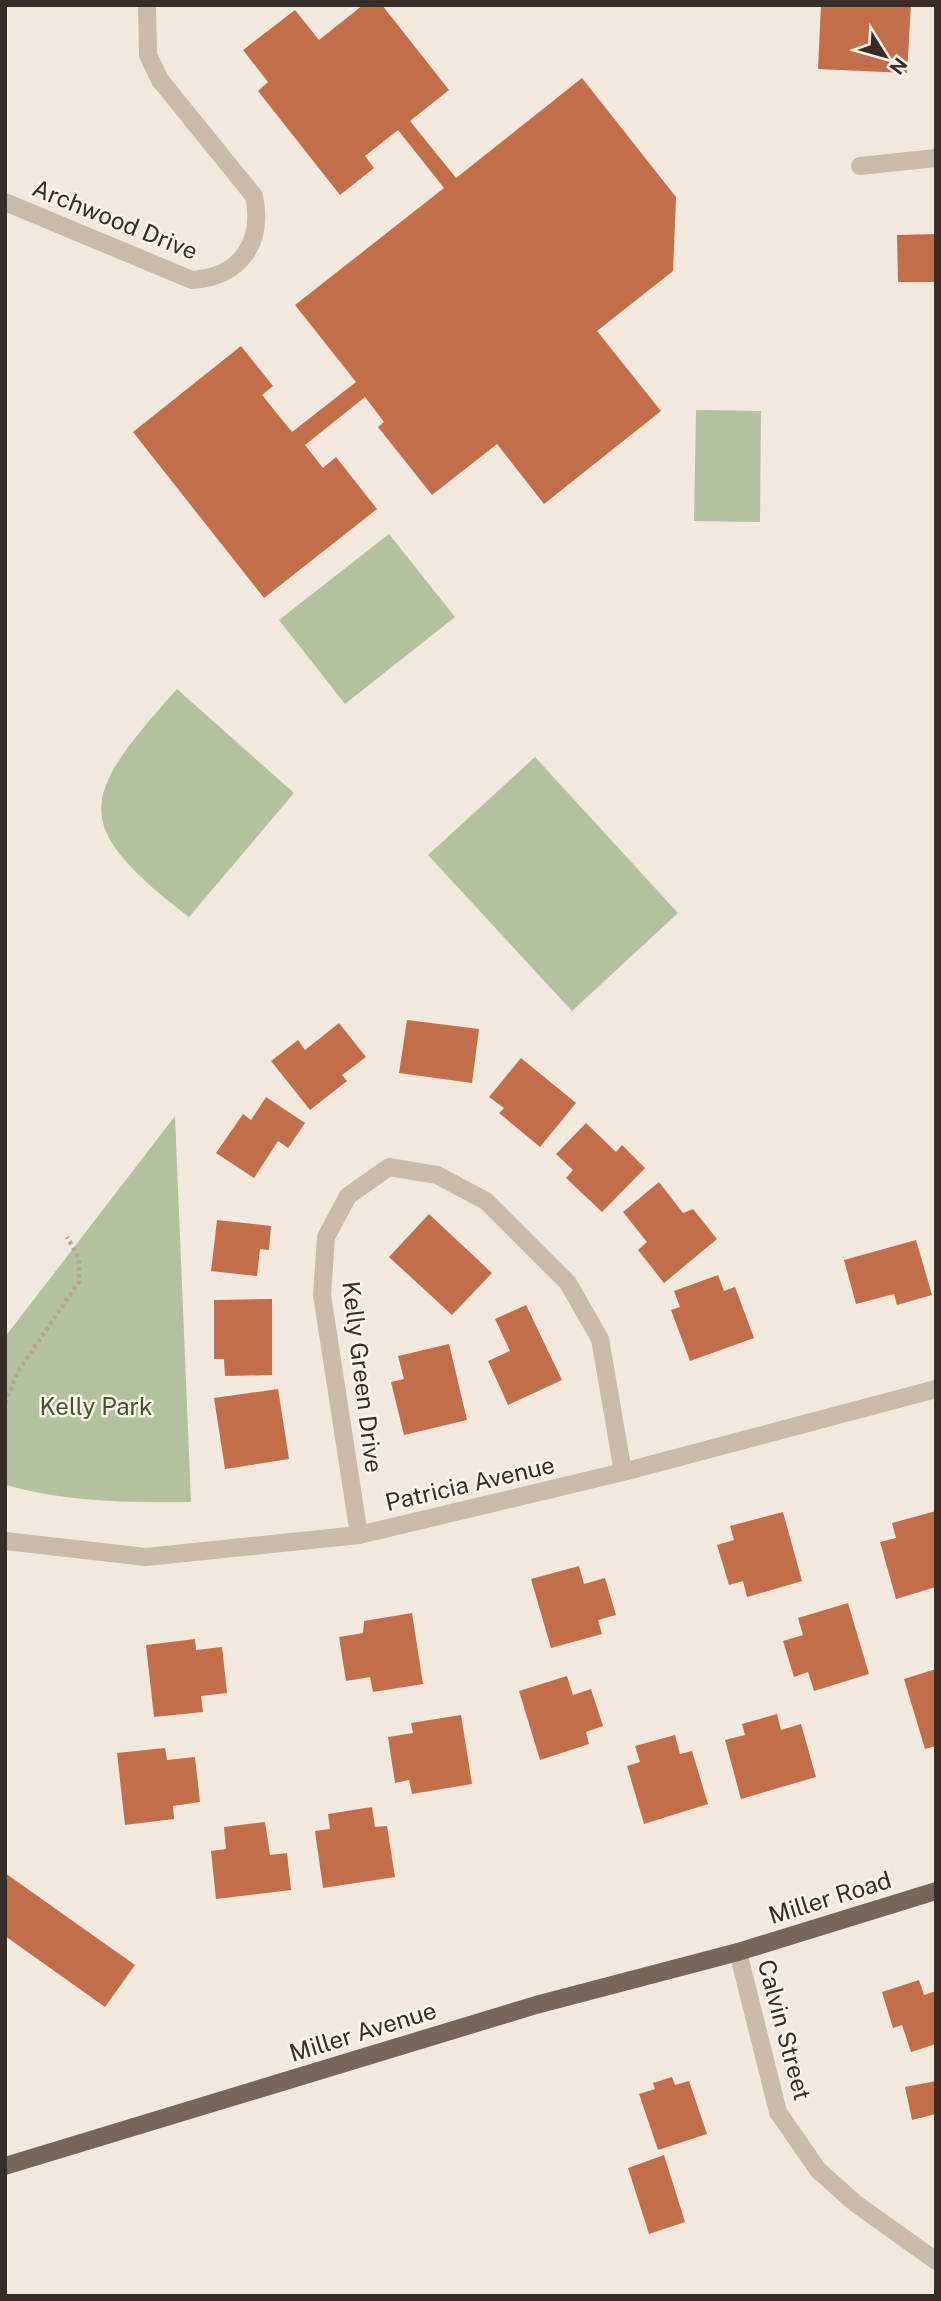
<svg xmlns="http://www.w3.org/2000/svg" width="941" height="2301" font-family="'Public Sans',sans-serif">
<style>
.green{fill:#b3c19e}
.building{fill:#c36e4b}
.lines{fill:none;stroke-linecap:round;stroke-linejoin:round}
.path{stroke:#b6a494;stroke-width:4.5;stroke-dasharray:3.5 3.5;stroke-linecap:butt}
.minor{stroke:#cabaaa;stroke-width:18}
.major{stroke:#79665b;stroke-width:18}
.labels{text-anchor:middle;stroke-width:5;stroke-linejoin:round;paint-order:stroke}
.street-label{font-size:24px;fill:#372e29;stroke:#f9f3ea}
.park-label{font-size:24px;fill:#45552d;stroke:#f9f3ea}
</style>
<rect width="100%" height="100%" fill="#f2e9de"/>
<!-- green -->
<path class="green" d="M 696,410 L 761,411 L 760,522 L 694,521 Z
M 389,534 L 455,617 L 345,704 L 279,620 Z
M 177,689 L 294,793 L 189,917 C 66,823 82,796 177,689 Z
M 535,757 L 678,913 L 572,1011 L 428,855 Z
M 175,1116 L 191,1502 C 128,1503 67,1502 5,1485 L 5,1337 Z"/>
<!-- building -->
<path class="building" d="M 363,5 L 382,5 L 449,90 L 410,121 L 456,178 L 582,78 L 676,197 L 673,271 L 597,331 L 661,411 L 544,504 L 497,444 L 432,495 L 378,427 L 384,422 L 365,397 L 305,445 L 323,468 L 336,457 L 377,509 L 264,598 L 133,432 L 241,346 L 273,386 L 262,395 L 292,432 L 356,382 L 295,305 L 444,188 L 398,130 L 365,156 L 374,168 L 340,195 L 258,91 L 268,82 L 243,50 L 295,10 L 319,40 Z
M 821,5 L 911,5 L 907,73 L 818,69 Z
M 936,234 L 936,282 L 898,282 L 897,235 Z
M 407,1020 L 479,1029 L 472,1083 L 399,1073 Z
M 339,1023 L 366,1057 L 342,1075 L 347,1081 L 310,1110 L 271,1061 L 298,1040 L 305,1050 Z
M 521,1058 L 576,1103 L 540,1147 L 499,1113 L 504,1108 L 489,1097 Z
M 266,1097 L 305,1123 L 288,1148 L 278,1141 L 254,1178 L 216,1153 L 243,1114 L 251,1120 Z
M 586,1123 L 616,1152 L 622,1145 L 645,1168 L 602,1212 L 566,1178 L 573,1170 L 556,1154 Z
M 659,1182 L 683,1213 L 693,1209 L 717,1239 L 664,1283 L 638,1250 L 647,1242 L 623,1212 Z
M 429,1214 L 492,1273 L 452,1315 L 389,1257 Z
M 217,1220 L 271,1226 L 269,1250 L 260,1249 L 257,1276 L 211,1271 Z
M 916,1240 L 932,1295 L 897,1305 L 894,1294 L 856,1304 L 844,1260 Z
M 718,1275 L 724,1291 L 735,1287 L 754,1338 L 690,1361 L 671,1310 L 680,1307 L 674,1291 Z
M 272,1299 L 272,1375 L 225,1376 L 224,1359 L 214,1359 L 214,1300 Z
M 526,1305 L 562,1380 L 508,1405 L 488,1361 L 510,1351 L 495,1319 Z
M 449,1344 L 467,1420 L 404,1435 L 391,1382 L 404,1379 L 398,1356 Z
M 278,1389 L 289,1459 L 225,1469 L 214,1398 Z
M 936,1511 L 936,1587 L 896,1599 L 880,1542 L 896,1538 L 892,1523 Z
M 783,1512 L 802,1581 L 747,1597 L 743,1581 L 729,1585 L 717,1545 L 734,1540 L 730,1526 Z
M 579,1566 L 584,1584 L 605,1578 L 616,1615 L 598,1620 L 602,1634 L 551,1648 L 531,1579 Z
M 848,1603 L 869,1674 L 814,1691 L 808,1672 L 794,1677 L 783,1641 L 803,1635 L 798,1618 Z
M 412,1613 L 423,1684 L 373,1692 L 370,1677 L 346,1681 L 339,1637 L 363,1633 L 364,1621 Z
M 195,1639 L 196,1650 L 222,1647 L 227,1693 L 201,1696 L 203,1712 L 154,1717 L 146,1645 Z
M 936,1669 L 936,1746 L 925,1749 L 904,1679 Z
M 567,1676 L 573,1695 L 591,1689 L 603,1726 L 586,1732 L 589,1744 L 540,1760 L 519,1691 Z
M 777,1714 L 781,1730 L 801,1724 L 816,1777 L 741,1799 L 725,1740 L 745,1735 L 742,1724 Z
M 461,1715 L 472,1784 L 412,1794 L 409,1780 L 395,1783 L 388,1737 L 413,1733 L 411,1723 Z
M 675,1735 L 680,1754 L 692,1751 L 708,1804 L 644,1824 L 627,1766 L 640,1762 L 635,1746 Z
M 165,1748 L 167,1760 L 195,1757 L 200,1802 L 173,1806 L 174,1819 L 125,1825 L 117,1753 Z
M 372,1807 L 375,1827 L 387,1826 L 395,1877 L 323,1888 L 315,1831 L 330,1829 L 328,1814 Z
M 265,1822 L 270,1855 L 287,1853 L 291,1890 L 216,1899 L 211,1851 L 226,1849 L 224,1827 Z
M 5,1873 L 135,1965 L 105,2007 L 5,1936 Z
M 919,1980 L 924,1995 L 936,1991 L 936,2044 L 911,2052 L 902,2025 L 893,2028 L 882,1992 Z
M 672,2077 L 675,2085 L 689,2081 L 707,2134 L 658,2150 L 639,2094 L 655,2089 L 653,2083 Z
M 936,2081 L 936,2114 L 912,2120 L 905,2087 Z
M 664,2155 L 685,2222 L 649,2234 L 628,2168 Z"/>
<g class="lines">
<!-- path -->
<path class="path" d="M 5,1403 L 18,1371 L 79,1282 L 79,1258 L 67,1237"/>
<!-- minor -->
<path class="minor" d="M 860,166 L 936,158
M 5,202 L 192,280 C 240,277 264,243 254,196 L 160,80 L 148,55 L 147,5
M 359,1535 L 322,1295 L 326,1237 L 348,1196 L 389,1167 L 437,1175 L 486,1201 L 568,1283 L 600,1339 L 623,1472
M 5,1541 L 146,1557 L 359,1535 L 623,1472 L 936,1389
M 738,1952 L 778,2112 L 818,2170 L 855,2203 L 936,2261"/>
<!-- major -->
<path class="major" d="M 5,2166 L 536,2005 L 738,1952 L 936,1891"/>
</g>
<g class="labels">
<!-- street labels -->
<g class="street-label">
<text transform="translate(115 220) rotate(22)" y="8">Archwood Drive</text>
<text transform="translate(362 1377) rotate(83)" y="8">Kelly Green Drive</text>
<text transform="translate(470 1484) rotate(-13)" y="8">Patricia Avenue</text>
<text transform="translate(830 1898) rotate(-17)" y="8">Miller Road</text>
<text transform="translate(784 2030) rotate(75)" y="8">Calvin Street</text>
<text transform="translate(363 2032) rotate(-17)" y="8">Miller Avenue</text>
</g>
<!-- park labels -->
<g class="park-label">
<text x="96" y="1415">Kelly Park</text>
</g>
</g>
<!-- border -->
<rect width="941" height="2301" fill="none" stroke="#372e29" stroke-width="14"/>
<!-- north arrow -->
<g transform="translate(885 56) rotate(127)" stroke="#f9f3ea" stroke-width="5" paint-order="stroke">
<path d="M0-5L12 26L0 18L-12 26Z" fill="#372e29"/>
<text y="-10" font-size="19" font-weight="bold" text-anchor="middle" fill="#372e29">N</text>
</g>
</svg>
